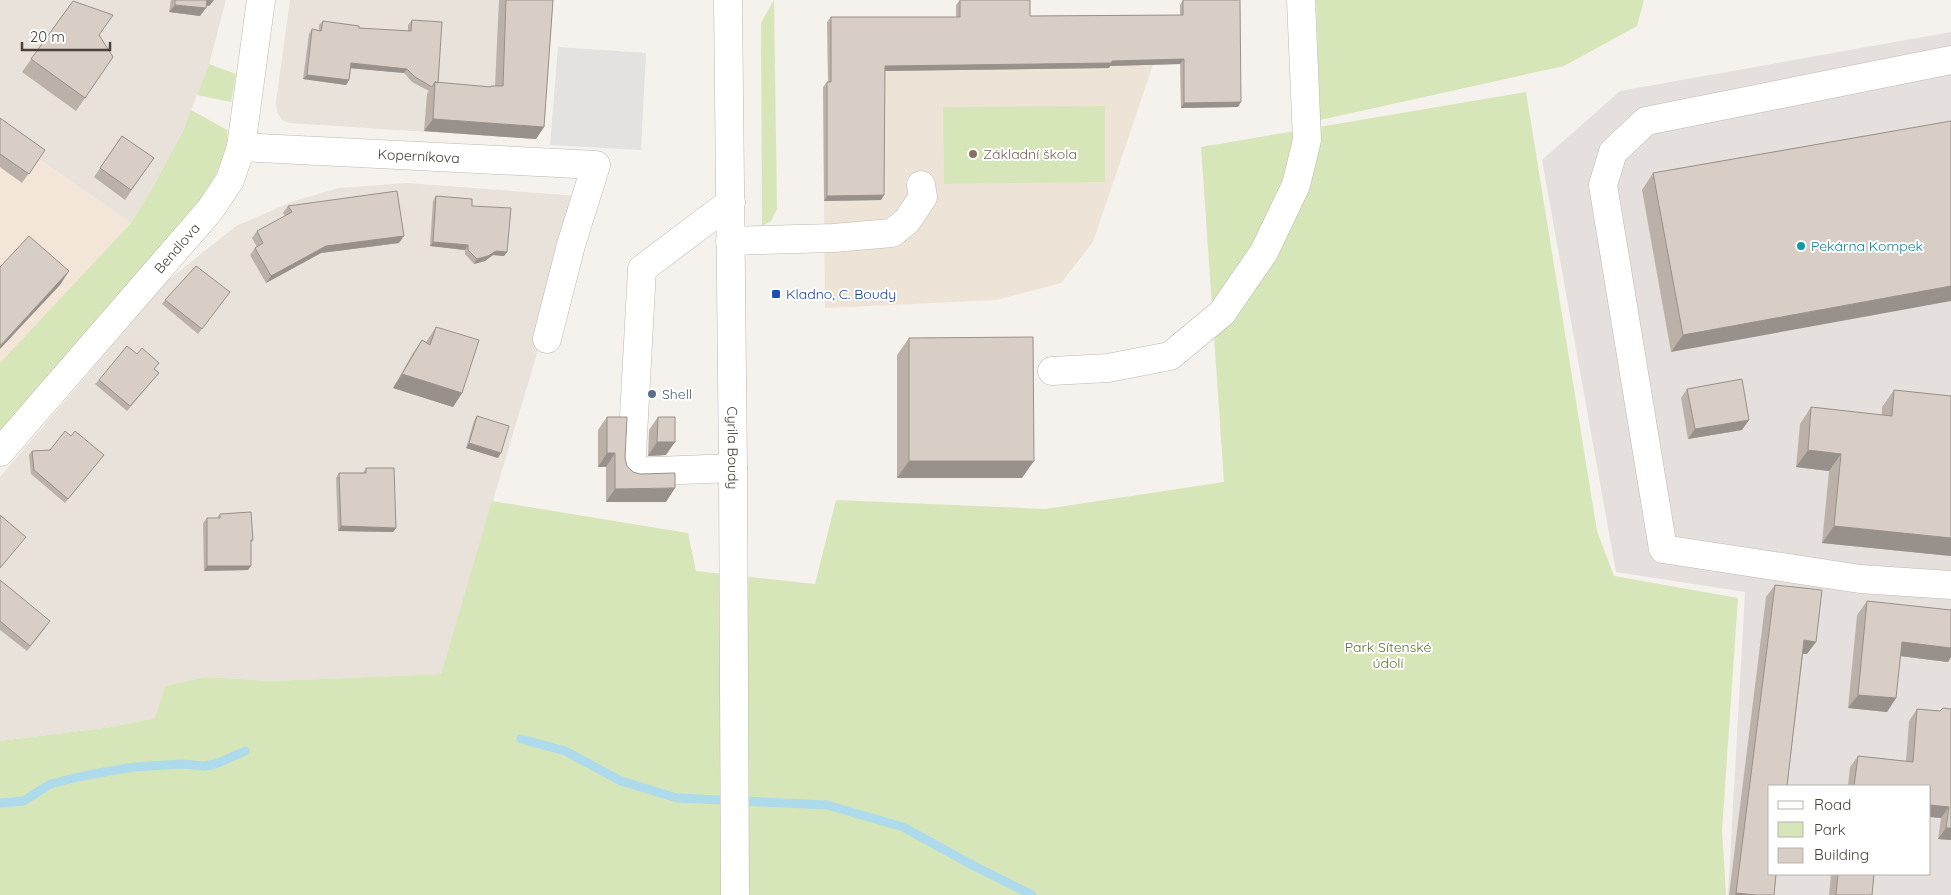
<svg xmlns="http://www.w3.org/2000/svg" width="1951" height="895" font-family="Quicksand,sans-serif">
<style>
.residential{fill:#e8e2da}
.commercial{fill:#f4e5d9}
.industrial{fill:#e5e0dd;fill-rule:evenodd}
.education{fill:#ede4d7}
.green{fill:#d7e6b8}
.parking{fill:#e4e2e0}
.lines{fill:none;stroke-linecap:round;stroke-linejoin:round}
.stream{stroke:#addbec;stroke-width:9}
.minor-casing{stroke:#c0b7af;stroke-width:29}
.minor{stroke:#fff;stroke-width:28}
.wall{fill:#bbb1a9}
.shaded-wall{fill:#98908a}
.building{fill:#d9cec5;stroke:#98908a}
.education-dot{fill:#8d6e63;stroke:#fff;stroke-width:2}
.culture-dot{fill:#0f9aa8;stroke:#fff;stroke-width:2}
.transit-dot{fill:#1a4fb4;stroke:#fff;stroke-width:2}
.service-dot{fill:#5c6f8a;stroke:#fff;stroke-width:2}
.labels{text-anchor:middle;stroke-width:4;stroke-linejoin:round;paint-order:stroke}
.education-label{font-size:14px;fill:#785e54;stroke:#fff;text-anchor:start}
.street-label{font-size:14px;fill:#49413a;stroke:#fff}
.culture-label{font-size:14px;fill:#0d838f;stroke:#fff;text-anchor:start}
.transit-label{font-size:14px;fill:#164399;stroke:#fff;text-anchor:start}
.service-label{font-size:14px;fill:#4e5e75;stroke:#fff;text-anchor:start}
.park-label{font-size:14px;fill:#557830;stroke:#fff}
</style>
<rect width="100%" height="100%" fill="#f5f1ec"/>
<!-- residential -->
<path class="residential" d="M 0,0 L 226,0 L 209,64 L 183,131 L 150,192 L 131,223 L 0,132 Z
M 290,0 L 545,0 L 536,139 L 289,123 L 282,120 L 277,112 L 276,102 Z
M 407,183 L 578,196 L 536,357 L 441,674 L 272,681 L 205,677 L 166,686 L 156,718 L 112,727 L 0,741 L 0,477 L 166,282 L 236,226 L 294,201 L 339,188 Z"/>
<!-- commercial -->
<path class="commercial" d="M 0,132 L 131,223 L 0,364 Z"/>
<!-- industrial -->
<path class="industrial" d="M 1951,32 L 1951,895 L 1728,895 L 1745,592 L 1616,572 L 1542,160 L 1620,91 ZM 1770,786 L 1930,786 L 1930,874 L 1770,874 Z"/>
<!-- education -->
<path class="education" d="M 1180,4 L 1237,4 L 1181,108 L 1180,62 L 1154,62 L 1093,242 L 1061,283 L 996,300 L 825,308 L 823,87 L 832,87 L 828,67 L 828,22 L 956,21 L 956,5 L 1026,5 L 1026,20 L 1180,22 Z"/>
<!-- green -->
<path class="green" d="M 774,0 L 777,209 L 771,221 L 762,226 L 761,23 Z
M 1316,0 L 1644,0 L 1637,26 L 1564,66 L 1320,120 Z
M 209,64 L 236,74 L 231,102 L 197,95 Z
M 1526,92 L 1597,531 L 1614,576 L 1738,598 L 1722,830 L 1726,895 L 0,895 L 0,741 L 112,727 L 155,718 L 165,686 L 205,677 L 272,681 L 441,674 L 492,501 L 688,533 L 696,571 L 815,584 L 836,500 L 1045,509 L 1224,482 L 1201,147 Z
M 1105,106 L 1105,182 L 944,184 L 943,107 Z
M 191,110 L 227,130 C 230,152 214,179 203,197 L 0,434 L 0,363 L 131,223 L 150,192 L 183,131 Z"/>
<!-- parking -->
<path class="parking" d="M 558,47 L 646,53 L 641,150 L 550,145 Z"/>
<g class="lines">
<!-- stream -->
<path class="stream" d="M 521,739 L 565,751 L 621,781 L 677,798 L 827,805 L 903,827 L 974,866 L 1032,895
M 0,803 L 24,801 L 50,784 L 87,775 L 134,767 L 182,764 L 205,766 L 218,763 L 245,751"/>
<defs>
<g id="minor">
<path id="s1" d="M 728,0 L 733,468 L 735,895"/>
<path d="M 1951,60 L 1646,121 L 1613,152 L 1603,185 L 1663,549 L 1860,579 L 1951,585"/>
<path id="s2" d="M 241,147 L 596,165 L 571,245 L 547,339"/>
<path d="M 731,202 L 642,269 L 631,472 L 733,468"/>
<path d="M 730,241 L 833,238 L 892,233 L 907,221 L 923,197 L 921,185"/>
<path d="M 1052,371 L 1108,368 L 1170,356 L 1222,313 L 1264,252 L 1296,185 L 1307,140 L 1301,0"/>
<path id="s3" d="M 0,452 L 210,210 L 230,180 L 241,147 L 261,0"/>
</g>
</defs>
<!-- minor casing -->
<use href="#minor" class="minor-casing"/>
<!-- minor -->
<use href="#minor" class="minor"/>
</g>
<!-- wall -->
<path class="wall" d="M 171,0 L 214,0 L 209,6 L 206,6 L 200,16 L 169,12 Z
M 499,0 L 553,0 L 544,127 L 536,139 L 424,131 L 427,94 L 429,91 L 412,82 L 404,73 L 351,68 L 349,80 L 346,85 L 303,79 L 309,34 L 312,29 L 319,30 L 319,25 L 323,21 L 359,28 L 408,31 L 408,25 L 412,20 L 438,83 L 490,87 L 491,86 L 495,86 Z
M 960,0 L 1030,16 L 1180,15 L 1180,5 L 1183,0 L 1238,107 L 1181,108 L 1180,64 L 1110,66 L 1109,68 L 885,71 L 884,195 L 881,200 L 824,201 L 823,87 L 827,82 L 828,82 L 827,22 L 831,17 L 956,17 L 956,5 Z
M 73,1 L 99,35 L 113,57 L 76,111 L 22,72 Z
M 0,118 L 45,150 L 22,183 L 0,167 Z
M 1951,121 L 1671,352 L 1642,190 L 1653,173 Z
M 122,136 L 154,158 L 125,200 L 94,177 Z
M 436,196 L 472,206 L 507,252 L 504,256 L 493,255 L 485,261 L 474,264 L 465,254 L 465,250 L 430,246 L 433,201 Z
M 288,206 L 399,243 L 321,253 L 266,283 L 250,255 L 255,248 L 257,247 L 252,238 L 257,231 L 285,216 L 283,213 Z
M 230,292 L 198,334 L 162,304 L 165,300 Z
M 436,327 L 462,393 L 453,407 L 393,388 L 413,353 L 422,340 L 426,342 Z
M 909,338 L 1022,478 L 897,478 L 897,355 Z
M 155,369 L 159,373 L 127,411 L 95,384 L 99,380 Z
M 1687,389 L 1742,430 L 1688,439 L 1681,398 Z
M 1894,390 L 1951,396 L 1951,556 L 1822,543 L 1829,471 L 1796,467 L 1800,424 L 1811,407 L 1882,415 L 1882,407 Z
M 477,416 L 498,458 L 466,448 L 474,421 Z
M 607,417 L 625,458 L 627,466 L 666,502 L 606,502 L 606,467 L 598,467 L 598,430 Z
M 658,417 L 666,455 L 648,456 L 649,430 Z
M 71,436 L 104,455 L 65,503 L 31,474 L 29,455 L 32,451 L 50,450 Z
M 366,468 L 396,528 L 393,532 L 338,531 L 336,478 L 339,473 L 363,473 Z
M 220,514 L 253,540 L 251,543 L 248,570 L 204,571 L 203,523 L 207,518 L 217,518 Z
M 0,580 L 46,627 L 27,651 L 0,630 Z
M 1775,585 L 1807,654 L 1803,654 L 1774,895 L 1729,895 L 1766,597 Z
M 1867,601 L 1951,610 L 1951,657 L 1948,662 L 1900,656 L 1896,698 L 1887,712 L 1848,708 L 1857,615 Z
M 1943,708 L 1951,840 L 1938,839 L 1941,818 L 1930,817 L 1930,786 L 1848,786 L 1850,767 L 1858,756 L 1906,761 L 1909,721 L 1917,709 L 1940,711 Z
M 1831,874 L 1874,874 L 1872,895 L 1829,895 Z"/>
<!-- shaded-wall -->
<path class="shaded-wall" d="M 205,0 L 214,0 L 209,6 L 201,5 Z
M 175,5 L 206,8 L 200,16 L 169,12 Z
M 1184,59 L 1180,64 L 1110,66 L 1109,68 L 881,71 L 885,66 Z
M 351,63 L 407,69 L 404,73 L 348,68 Z
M 307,75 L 349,80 L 346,85 L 303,79 Z
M 1241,102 L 1238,107 L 1181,108 L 1184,103 Z
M 433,119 L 544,127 L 536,139 L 424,131 Z
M 884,195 L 881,200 L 824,201 L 827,196 Z
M 404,236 L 399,243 L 321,253 L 266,283 L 271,276 L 326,246 Z
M 433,242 L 468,245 L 465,250 L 430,246 Z
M 496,251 L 507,252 L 504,256 L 493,255 L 485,261 L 474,264 L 477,259 Z
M 69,271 L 60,285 L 0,349 L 0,346 Z
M 1951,286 L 1951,301 L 1671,352 L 1683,335 Z
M 402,374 L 462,393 L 453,407 L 393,388 Z
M 1749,420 L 1742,430 L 1688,439 L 1695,429 Z
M 657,442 L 675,442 L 666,455 L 648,456 Z
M 469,443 L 501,453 L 498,458 L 466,448 Z
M 1808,450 L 1841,454 L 1829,471 L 1796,467 Z
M 607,453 L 615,453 L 606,467 L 598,467 Z
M 909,461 L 1034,461 L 1022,478 L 897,478 Z
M 675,488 L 666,502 L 606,502 L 615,489 Z
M 341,526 L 396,528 L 393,532 L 338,531 Z
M 1834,526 L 1951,538 L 1951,556 L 1822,543 Z
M 207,566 L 251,566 L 248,570 L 204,571 Z
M 1804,640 L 1816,642 L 1807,654 L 1796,653 Z
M 1902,642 L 1951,648 L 1951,657 L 1948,662 L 1892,655 Z
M 1858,695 L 1896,698 L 1887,712 L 1848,708 Z
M 1930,805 L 1949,807 L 1941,818 L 1930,817 Z
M 1946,828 L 1951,828 L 1951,840 L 1938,839 Z
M 1736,893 L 1756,895 L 1735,895 Z"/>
<!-- building -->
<path class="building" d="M 175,0 L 207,0 L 206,8 L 175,5 Z
M 506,0 L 553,0 L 544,127 L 433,119 L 435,82 L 491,87 L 491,86 L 503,86 Z
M 960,0 L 1030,0 L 1030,16 L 1183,15 L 1183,0 L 1240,0 L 1241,102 L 1184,103 L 1184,59 L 1112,61 L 1112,63 L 885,66 L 884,195 L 827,196 L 827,82 L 831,82 L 831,17 L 960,17 Z
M 73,1 L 113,15 L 99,35 L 113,57 L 85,98 L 31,59 Z
M 412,20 L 442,22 L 438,83 L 435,82 L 432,87 L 415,77 L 407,69 L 351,63 L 349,80 L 307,75 L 312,29 L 321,31 L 323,21 L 359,26 L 359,28 L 411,31 Z
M 0,118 L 45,150 L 29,174 L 0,154 Z
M 1951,121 L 1951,286 L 1683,335 L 1653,173 Z
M 122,136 L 154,158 L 131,190 L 100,168 Z
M 397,191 L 404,236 L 326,246 L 271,276 L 255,248 L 263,243 L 257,231 L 292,212 L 288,206 Z
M 436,196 L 472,199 L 472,206 L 511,208 L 507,252 L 496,251 L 488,256 L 477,259 L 468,250 L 468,245 L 433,242 Z
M 29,236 L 69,271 L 0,346 L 0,267 Z
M 196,266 L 230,292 L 202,329 L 165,300 Z
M 436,327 L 479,340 L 462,393 L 402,374 L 422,340 L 430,345 Z
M 1033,337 L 1034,461 L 909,461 L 909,338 Z
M 127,346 L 137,354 L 142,348 L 159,363 L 154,369 L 159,373 L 130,406 L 99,380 Z
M 1742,379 L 1749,420 L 1695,429 L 1687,389 Z
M 1894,390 L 1951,396 L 1951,538 L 1834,526 L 1841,454 L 1808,450 L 1811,407 L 1892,416 Z
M 477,416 L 509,426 L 501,453 L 469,443 Z
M 607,417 L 627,417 L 625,458 L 627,466 L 633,472 L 640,474 L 675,473 L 675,488 L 615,489 L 615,453 L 607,453 Z
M 658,417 L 675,417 L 675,442 L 657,442 Z
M 65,431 L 71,436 L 75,431 L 104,455 L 68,499 L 34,470 L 32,451 L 50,450 Z
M 366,468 L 394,468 L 396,528 L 341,526 L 339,473 L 366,473 Z
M 251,512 L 253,540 L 251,540 L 251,566 L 207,566 L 207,518 L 220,518 L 220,514 Z
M 0,515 L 26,537 L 0,568 Z
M 0,580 L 50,621 L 30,646 L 0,621 Z
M 1775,585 L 1822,590 L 1816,642 L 1804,640 L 1787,786 L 1770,786 L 1770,874 L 1776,874 L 1774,895 L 1756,895 L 1736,893 Z
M 1867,601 L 1951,610 L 1951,648 L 1902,642 L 1896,698 L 1858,695 Z
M 1943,708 L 1951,709 L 1951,828 L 1946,828 L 1949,807 L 1930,805 L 1930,786 L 1854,786 L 1858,756 L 1913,762 L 1917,709 L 1940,711 Z
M 1838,874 L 1874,874 L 1872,895 L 1836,895 Z"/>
<!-- markers -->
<circle class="education-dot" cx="973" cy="154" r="5"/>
<circle class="culture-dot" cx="1801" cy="246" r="5"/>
<rect class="transit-dot" x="771" y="289" width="10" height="10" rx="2.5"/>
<circle class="service-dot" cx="652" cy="394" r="5"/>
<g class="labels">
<!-- education labels -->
<g class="education-label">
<text x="983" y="159">Základní škola</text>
</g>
<!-- street labels -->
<g class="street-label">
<text dy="5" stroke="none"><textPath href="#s2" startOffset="178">Koperníkova</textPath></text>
<text dy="5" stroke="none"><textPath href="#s3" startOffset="270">Bendlova</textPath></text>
<text dy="5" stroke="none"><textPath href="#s1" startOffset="448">Cyrila Boudy</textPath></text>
</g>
<!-- culture labels -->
<g class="culture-label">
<text x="1811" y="251">Pekárna Kompek</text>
</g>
<!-- transit labels -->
<g class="transit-label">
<text x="786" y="299">Kladno, C. Boudy</text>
</g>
<!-- service labels -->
<g class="service-label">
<text x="662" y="399">Shell</text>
</g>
<!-- park labels -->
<g class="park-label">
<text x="1388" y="652">Park Sítenské<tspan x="1388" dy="16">údolí</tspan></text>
</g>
</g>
<!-- legend -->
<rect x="1768" y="785" width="162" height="90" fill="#ffffff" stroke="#b6b3b0"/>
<rect x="1778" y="801" width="25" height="8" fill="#ffffff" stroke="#b6b3b0"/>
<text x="1814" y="810" font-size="15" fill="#49413a">Road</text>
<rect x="1778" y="822" width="25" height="15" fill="#d7e6b8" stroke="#b6b3b0"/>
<text x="1814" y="835" font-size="15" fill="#49413a">Park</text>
<rect x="1778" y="848" width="25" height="15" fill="#d9cec5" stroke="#b6b3b0"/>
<text x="1814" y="860" font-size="15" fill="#49413a">Building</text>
<!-- scale -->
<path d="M22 42v8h88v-8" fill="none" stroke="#49413a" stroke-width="2.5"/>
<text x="30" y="42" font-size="15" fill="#49413a" stroke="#ffffff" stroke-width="4" paint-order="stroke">20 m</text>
</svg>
